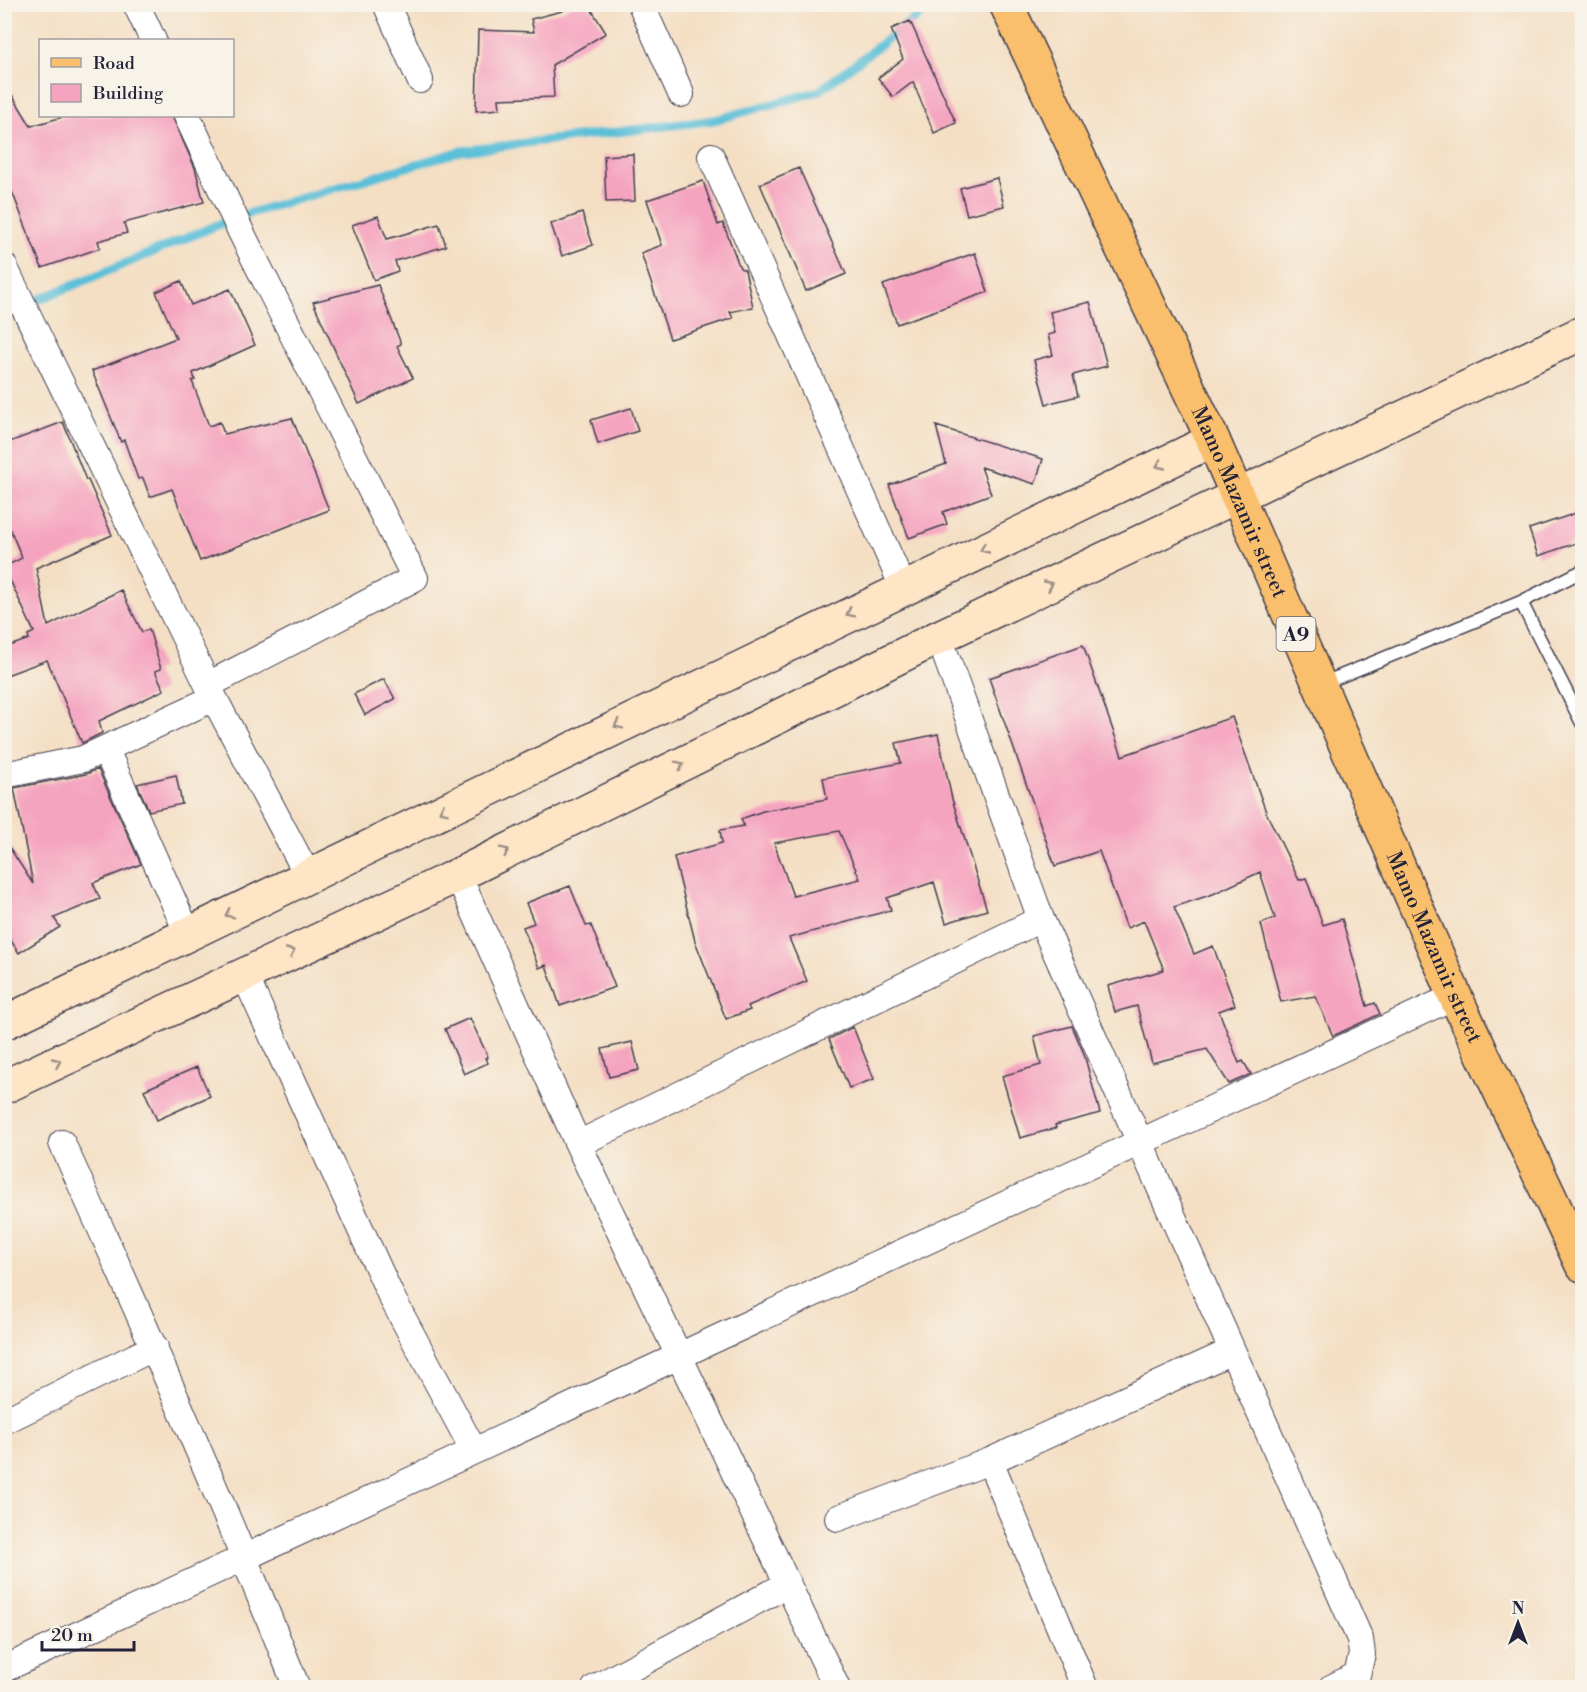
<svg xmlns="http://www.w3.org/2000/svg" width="1587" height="1692" font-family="'Libre Bodoni',serif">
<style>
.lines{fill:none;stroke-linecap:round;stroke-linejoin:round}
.stream{stroke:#5abfd8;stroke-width:9}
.building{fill:#f5a4c0;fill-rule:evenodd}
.lane-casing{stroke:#423e50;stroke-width:15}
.street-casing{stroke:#423e50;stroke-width:28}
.secondary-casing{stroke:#423e50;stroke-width:36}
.primary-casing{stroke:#423e50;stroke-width:36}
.lane{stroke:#fff;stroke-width:12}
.street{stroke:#fff;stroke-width:26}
.secondary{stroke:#fde5c5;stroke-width:33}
.primary{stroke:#f9bf6d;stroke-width:33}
.oneway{stroke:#9a8d87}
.labels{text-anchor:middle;stroke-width:4.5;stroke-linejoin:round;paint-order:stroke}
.shield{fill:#f7f3e8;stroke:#62616f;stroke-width:1.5}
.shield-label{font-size:20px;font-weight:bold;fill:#22223b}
.street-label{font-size:21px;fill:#22223b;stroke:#f7f3e8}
</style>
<rect width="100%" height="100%" fill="#f7f3e8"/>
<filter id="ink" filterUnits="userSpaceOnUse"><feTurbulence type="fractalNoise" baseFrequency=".0167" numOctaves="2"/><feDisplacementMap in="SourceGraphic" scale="12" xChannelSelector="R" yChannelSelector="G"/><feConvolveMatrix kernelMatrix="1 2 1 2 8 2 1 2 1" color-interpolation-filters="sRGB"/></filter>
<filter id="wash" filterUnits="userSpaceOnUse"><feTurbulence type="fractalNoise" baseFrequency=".008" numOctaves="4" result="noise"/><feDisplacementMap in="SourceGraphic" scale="24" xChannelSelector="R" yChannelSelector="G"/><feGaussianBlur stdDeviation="1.35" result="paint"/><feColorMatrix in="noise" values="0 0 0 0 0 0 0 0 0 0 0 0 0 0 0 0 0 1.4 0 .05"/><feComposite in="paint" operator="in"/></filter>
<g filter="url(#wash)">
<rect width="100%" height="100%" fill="#f4dfc4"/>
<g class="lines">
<!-- stream -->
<path class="stream" d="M 4,314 L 237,217 L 461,151 L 715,120 L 819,91 L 934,4"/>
</g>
<g id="blocks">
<!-- building -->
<path class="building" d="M 573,4 L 588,4 L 606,33 L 552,65 L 554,97 L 499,99 L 500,109 L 476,111 L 478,30 L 534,32 L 531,19 L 562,11 Z
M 910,21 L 956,123 L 934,133 L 913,82 L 893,97 L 878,78 L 903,59 L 891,29 Z
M 4,82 L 31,126 L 66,116 L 172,116 L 195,168 L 204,202 L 124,223 L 127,233 L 98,241 L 100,248 L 42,268 L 4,171 Z
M 633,154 L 635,201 L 606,202 L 604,156 Z
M 799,168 L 846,274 L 806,291 L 760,184 Z
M 997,178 L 1004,206 L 967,215 L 960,188 Z
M 703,181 L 718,225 L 723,223 L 740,268 L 745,270 L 753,307 L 730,312 L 733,318 L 670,339 L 641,253 L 662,245 L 647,200 Z
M 582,213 L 593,245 L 562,256 L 551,224 Z
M 378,216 L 387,239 L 439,224 L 446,246 L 395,261 L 398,271 L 374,280 L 352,225 Z
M 975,253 L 988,292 L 897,324 L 883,285 Z
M 181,281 L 191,305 L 230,289 L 255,345 L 193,373 L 195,380 L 192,381 L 209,426 L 220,422 L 224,434 L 292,418 L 329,510 L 200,561 L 172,489 L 150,497 L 143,478 L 138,479 L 124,440 L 121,442 L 92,371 L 176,338 L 156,292 Z
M 378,285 L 401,344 L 397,346 L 413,378 L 359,404 L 313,302 Z
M 1090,302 L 1107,366 L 1073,375 L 1078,396 L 1046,404 L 1034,360 L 1053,355 L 1048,335 L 1055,333 L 1050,312 Z
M 631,408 L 638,431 L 598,444 L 591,420 Z
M 63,422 L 86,480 L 88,480 L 112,535 L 36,568 L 48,626 L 121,590 L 142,632 L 149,629 L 161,669 L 155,671 L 164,690 L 99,721 L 102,733 L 82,743 L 47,660 L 4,676 L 4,648 L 29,639 L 28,635 L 34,632 L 4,567 L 22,558 L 4,514 L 4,444 Z
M 936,426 L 1043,459 L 1035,484 L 981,467 L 991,494 L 943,512 L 947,524 L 909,538 L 889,485 L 946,464 Z
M 1582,511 L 1582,541 L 1538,556 L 1529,529 Z
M 1083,645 L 1122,756 L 1232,717 L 1266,812 L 1299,880 L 1306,878 L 1323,925 L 1342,919 L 1367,1006 L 1375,1003 L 1380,1014 L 1333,1036 L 1315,996 L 1281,1002 L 1261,924 L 1275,918 L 1260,872 L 1213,894 L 1174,907 L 1194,954 L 1213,946 L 1235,1005 L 1219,1011 L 1239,1063 L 1243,1061 L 1251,1074 L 1229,1084 L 1207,1049 L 1152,1063 L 1137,1006 L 1115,1012 L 1108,986 L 1164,970 L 1144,921 L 1127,928 L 1099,851 L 1055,866 L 989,678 Z
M 384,679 L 395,699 L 365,715 L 354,694 Z
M 938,734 L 952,799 L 987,910 L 946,923 L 934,882 L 887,898 L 891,910 L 789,938 L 807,981 L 748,1006 L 750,1010 L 726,1019 L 695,941 L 674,857 L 722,843 L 720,830 L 744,826 L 741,819 L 763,811 L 827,799 L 823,778 L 901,763 L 896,743 ZM 839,831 L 860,879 L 793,896 L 774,843 Z
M 98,769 L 141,864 L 93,883 L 100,899 L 54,918 L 60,927 L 19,953 L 4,930 L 4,839 L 33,884 L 14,788 L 86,774 Z
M 176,775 L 182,804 L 149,811 L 137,784 Z
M 570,886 L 586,926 L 591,925 L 615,987 L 560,1006 L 546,965 L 539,968 L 523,927 L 534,923 L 526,903 Z
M 470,1018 L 488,1057 L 485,1058 L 488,1063 L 464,1074 L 445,1029 Z
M 1072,1026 L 1084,1054 L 1100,1113 L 1055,1125 L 1056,1128 L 1020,1138 L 1002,1076 L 1041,1065 L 1034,1036 Z
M 853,1027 L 874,1079 L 849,1088 L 829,1039 Z
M 632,1042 L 639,1070 L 609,1077 L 602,1049 Z
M 197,1067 L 210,1096 L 157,1120 L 144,1090 Z"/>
</g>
</g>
<g filter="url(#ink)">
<use href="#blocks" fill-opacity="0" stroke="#423e50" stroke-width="1.5"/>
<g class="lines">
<defs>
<path id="lane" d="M 1521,602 L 1582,723
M 1319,685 L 1521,602 L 1582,571"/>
<path id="street" d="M 136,4 L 153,40
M 386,4 L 420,80
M 641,4 L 681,94
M 187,116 L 242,234 L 415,578 L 208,685
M 711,156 L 903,587
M 4,266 L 214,698 L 308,876
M 939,637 L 1041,919 L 1360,1639 L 1362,1654 L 1357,1675 L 1331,1688
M 106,750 L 188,934
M 4,775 L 83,759 L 214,698
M 458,875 L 578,1144 L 837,1688
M 244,974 L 391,1296 L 474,1451
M 62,1143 C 144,1323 224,1504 297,1688
M 578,1144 L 1041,919
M 4,1421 L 155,1347
M 990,1461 L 1085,1688
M 838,1518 L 990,1461 L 1232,1351
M 4,1669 L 1455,996
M 595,1688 L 788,1584"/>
<path id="secondary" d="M 4,1023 L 1213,440
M 4,1087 L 458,875 L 939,637 L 1582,333"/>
<g id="primary">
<path id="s1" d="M 1006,4 L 1213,440 L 1455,996 L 1582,1265"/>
</g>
</defs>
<!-- lane casing -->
<use href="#lane" class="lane-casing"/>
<!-- street casing -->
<use href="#street" class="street-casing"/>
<!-- secondary casing -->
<use href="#secondary" class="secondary-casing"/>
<!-- primary casing -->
<use href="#primary" class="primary-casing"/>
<!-- lane -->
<use href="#lane" class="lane"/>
<!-- street -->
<use href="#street" class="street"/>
<!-- secondary -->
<use href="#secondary" class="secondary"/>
<!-- primary -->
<use href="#primary" class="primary"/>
</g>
<!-- one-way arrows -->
<defs><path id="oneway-chevron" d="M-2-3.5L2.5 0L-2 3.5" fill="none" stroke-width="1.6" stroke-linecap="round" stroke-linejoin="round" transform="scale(1.5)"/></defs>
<g class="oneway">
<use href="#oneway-chevron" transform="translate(1160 465) rotate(155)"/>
<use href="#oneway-chevron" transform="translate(984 549) rotate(155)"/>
<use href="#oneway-chevron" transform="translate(1049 585) rotate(-25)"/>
<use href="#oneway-chevron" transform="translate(850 613) rotate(154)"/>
<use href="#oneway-chevron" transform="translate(618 725) rotate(154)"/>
<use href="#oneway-chevron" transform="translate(680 765) rotate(-26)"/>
<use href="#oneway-chevron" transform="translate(443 810) rotate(154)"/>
<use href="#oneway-chevron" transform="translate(505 851) rotate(-26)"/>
<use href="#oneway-chevron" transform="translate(229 914) rotate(154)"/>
<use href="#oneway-chevron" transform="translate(291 952) rotate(-25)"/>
<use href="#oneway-chevron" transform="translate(57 1062) rotate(-25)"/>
</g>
</g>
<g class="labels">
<!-- shield labels -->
<rect class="shield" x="1276.5" y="617" width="39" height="34" rx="4.5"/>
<g class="shield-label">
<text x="1296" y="641">A9</text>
</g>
<!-- street labels -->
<g class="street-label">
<text dy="7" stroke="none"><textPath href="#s1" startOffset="550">Mamo Mazamir street</textPath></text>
<text dy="7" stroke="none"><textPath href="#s1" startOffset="1036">Mamo Mazamir street</textPath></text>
</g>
</g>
<!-- margin -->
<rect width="1587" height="1692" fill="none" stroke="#f7f3e8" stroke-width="24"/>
<!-- legend -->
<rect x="39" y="39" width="195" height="78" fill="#f7f3e8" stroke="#a29fa3" stroke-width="1.5"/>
<rect x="51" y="58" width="30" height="9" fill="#f9bf6d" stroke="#a29fa3" stroke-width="1.5"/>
<text x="93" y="69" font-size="18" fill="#22223b">Road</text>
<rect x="51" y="84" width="30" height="18" fill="#f5a4c0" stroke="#a29fa3" stroke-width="1.5"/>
<text x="93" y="99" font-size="18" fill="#22223b">Building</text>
<!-- north arrow -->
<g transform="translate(1518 1623)" stroke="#f7f3e8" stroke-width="4.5" paint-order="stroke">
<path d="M0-4.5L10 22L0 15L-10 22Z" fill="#22223b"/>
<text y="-9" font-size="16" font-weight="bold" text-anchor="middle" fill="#22223b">N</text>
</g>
<!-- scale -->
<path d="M42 1641v9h92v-9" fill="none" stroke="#22223b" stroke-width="3"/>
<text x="51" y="1641" font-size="18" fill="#22223b" stroke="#f7f3e8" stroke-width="4.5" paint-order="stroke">20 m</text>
</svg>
